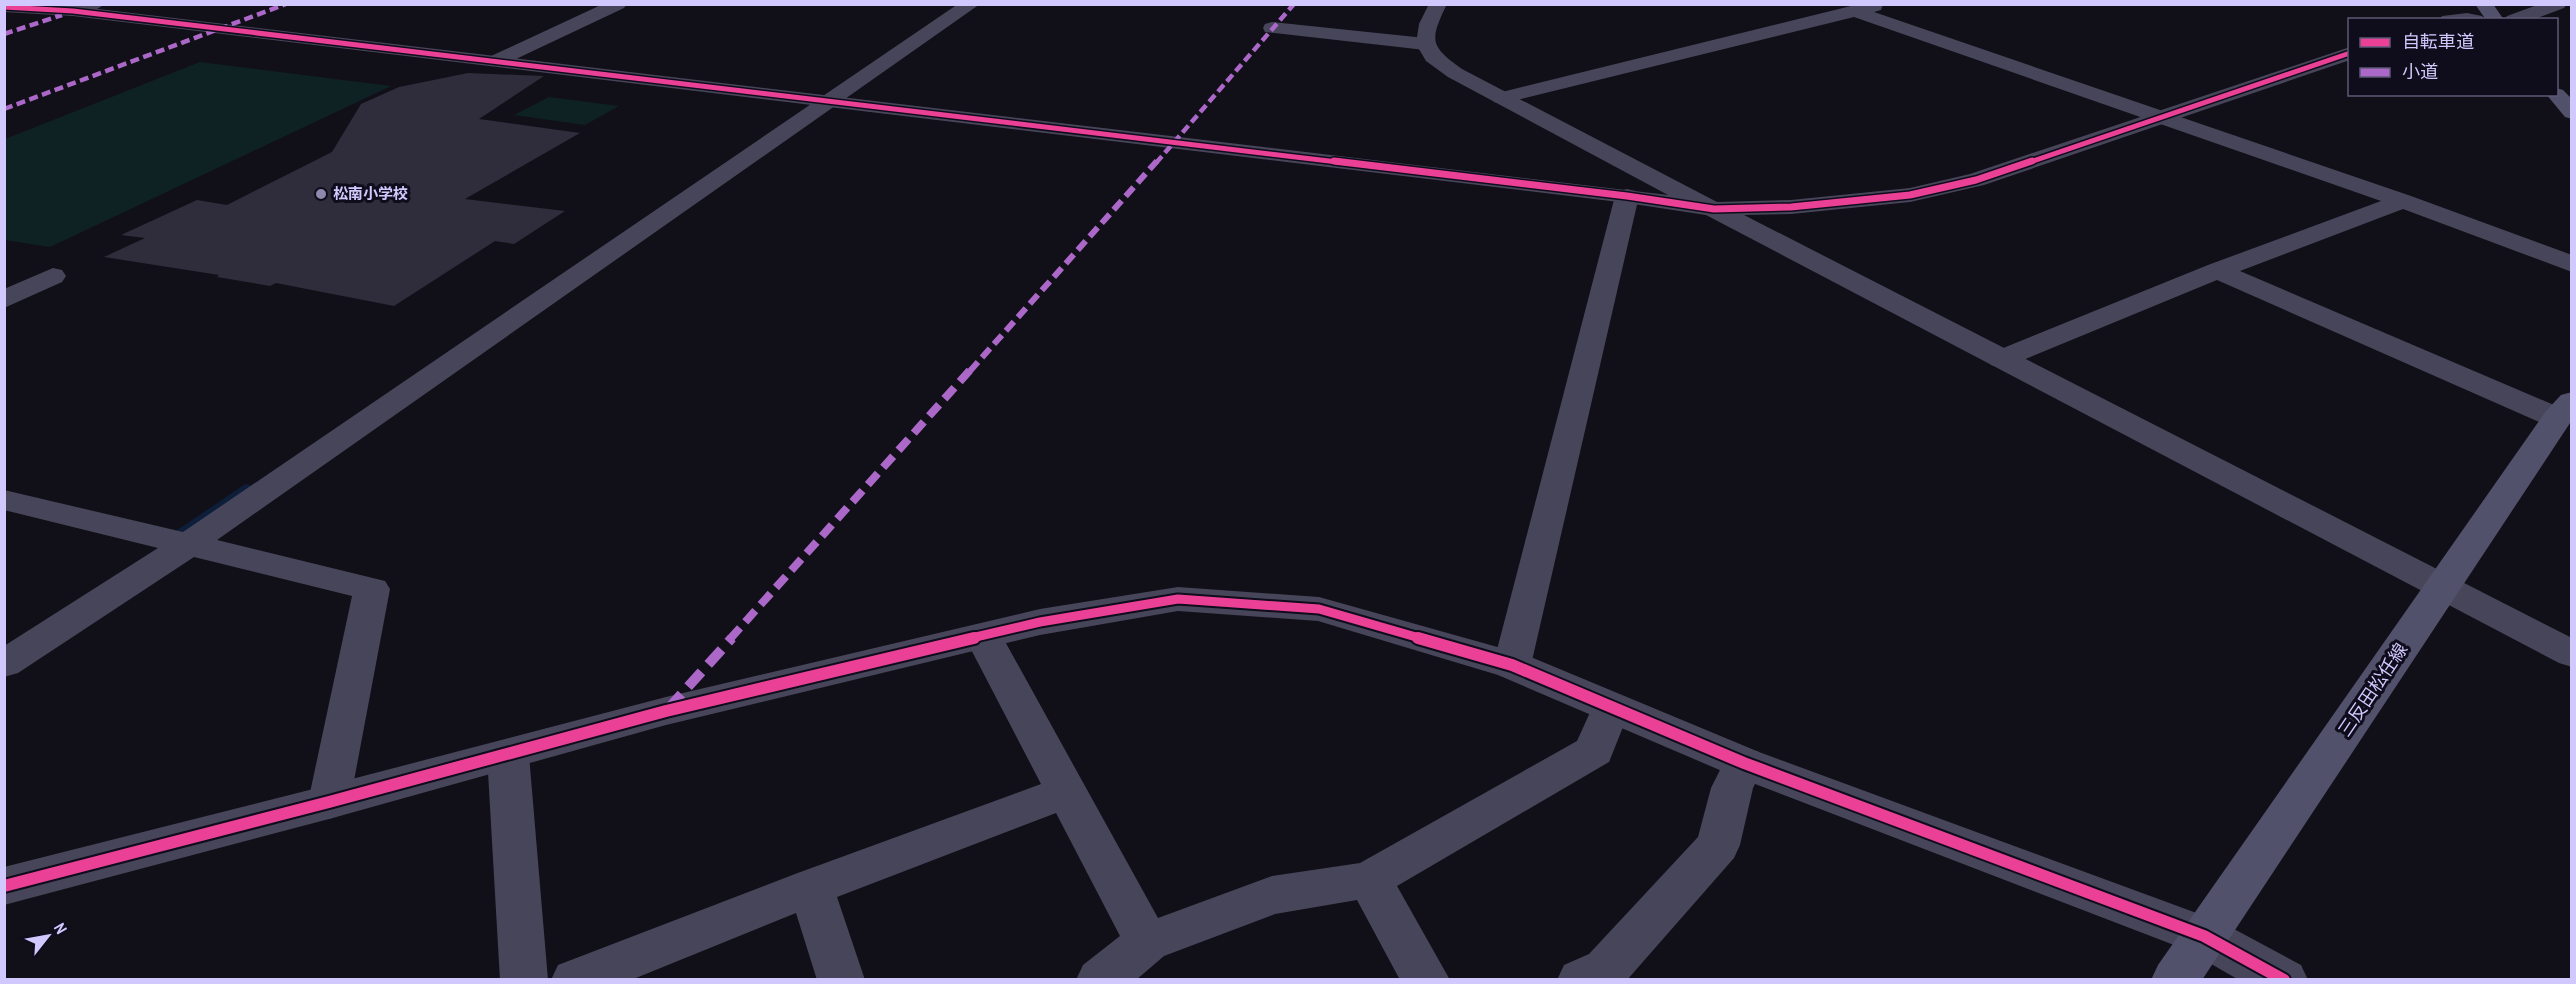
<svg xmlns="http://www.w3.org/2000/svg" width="2576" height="984" font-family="'Archivo Narrow','Noto Sans JP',sans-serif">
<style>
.green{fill:#0f2223}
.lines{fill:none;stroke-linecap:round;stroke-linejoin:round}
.stream{stroke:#0d1e3b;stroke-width:10}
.building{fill:#2f2c3c}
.minor{fill:#474559;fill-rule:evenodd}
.tertiary{fill:#474559;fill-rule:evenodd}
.secondary{fill:#52516c;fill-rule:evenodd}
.quiet-far3{stroke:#ac68c9;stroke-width:4.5;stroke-dasharray:9 4.5;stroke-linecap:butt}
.quiet-far2{stroke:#ac68c9;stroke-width:6;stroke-dasharray:12 6;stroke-linecap:butt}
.quiet-far1{stroke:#ac68c9;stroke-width:8;stroke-dasharray:15 8;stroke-linecap:butt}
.quiet{stroke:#ac68c9;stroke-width:10;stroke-dasharray:20 10;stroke-linecap:butt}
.cycleway-far3-casing{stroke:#0f0c1c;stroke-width:8}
.cycleway-far2-casing{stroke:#0f0c1c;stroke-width:10}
.cycleway-far1-casing{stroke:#0f0c1c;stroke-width:13}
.cycleway-casing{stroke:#0f0c1c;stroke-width:16}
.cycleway-far3{stroke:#ea4096;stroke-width:5}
.cycleway-far2{stroke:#ea4096;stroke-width:7}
.cycleway-far1{stroke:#ea4096;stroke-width:9}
.cycleway{stroke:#ea4096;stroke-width:12}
.poi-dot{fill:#8e88ad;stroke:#0f0c1c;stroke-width:2}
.labels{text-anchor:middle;stroke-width:6;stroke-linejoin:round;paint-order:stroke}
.far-poi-label{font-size:15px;font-weight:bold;fill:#d1c9fd;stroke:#0f0c1c;text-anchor:start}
.street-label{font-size:18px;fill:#d1c9fd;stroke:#0f0c1c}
</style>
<rect width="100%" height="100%" fill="#111018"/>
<!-- green -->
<path class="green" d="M 200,62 L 391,86 L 50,247 L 5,240 L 5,139 Z
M 549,97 L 619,106 L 585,125 L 514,115 Z"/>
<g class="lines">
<!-- stream -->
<path class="stream" d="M 173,539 L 247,489"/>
</g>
<!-- building -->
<path class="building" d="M 468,73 L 544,76 L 479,119 L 580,133 L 465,199 L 565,211 L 514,244 L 495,241 L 394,306 L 276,283 L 270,286 L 217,277 L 219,275 L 104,257 L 145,238 L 121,235 L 197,200 L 227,205 L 332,152 L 361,104 L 399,87 Z"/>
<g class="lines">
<!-- minor -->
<path class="minor" d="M 75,4 L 104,4 C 96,12 77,18 67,15 L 64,11 L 67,7 Z
M 603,4 L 627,4 L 624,8 L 503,65 L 489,65 L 486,61 L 489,57 Z
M 958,4 L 980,4 L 217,540 L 385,581 L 390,589 L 350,802 L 344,814 L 329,819 L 314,814 L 308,802 L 352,596 L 194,557 L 18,673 L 4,677 L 4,646 L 158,548 L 4,510 L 4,490 L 183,532 Z
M 1859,4 L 1883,4 L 1881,10 L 1874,12 L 2411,196 L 2572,255 L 2572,272 L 2403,209 L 2240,271 L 2568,411 L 2572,419 L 2568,425 L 2557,427 L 2546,425 L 2217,280 L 2011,365 L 2001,368 L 1991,365 L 1987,359 L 1991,353 L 2208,265 L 2381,201 L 1854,17 L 1501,104 L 1494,102 L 1491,98 L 1494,94 Z
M 2540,4 L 2567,4 L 2564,8 L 2532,20 L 2504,20 L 2507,16 Z
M 1272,22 L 1425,38 L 1432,40 L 1434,44 L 1432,48 L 1425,50 L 1265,32 L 1263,28 L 1265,24 Z
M 1627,189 L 1635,191 L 1639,196 L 1531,665 L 1526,675 L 1512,678 L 1498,675 L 1493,665 L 1615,196 L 1619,191 Z
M 53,268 L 62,270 L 66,276 L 62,282 L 4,308 L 4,289 Z
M 983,623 L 996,627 L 1002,636 L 1158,918 L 1272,876 L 1360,863 L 1577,741 L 1597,697 L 1611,693 L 1625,697 L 1631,707 L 1609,762 L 1397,886 L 1450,980 L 1400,980 L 1357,900 L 1275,914 L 1164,956 L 1136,980 L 1076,980 L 1083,965 L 1120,936 L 1056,813 L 837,897 L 865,980 L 817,980 L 796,913 L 631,980 L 551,980 L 558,965 L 795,874 L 1041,784 L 964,636 L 970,627 Z
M 508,740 L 523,744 L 529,755 L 548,980 L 500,980 L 487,755 L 493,744 Z
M 1744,747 L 1759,752 L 1765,763 L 1753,788 L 1740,845 L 1734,858 L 1627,980 L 1557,980 L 1564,965 L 1589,954 L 1698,837 L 1711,788 L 1729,752 Z"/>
<!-- tertiary -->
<path class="tertiary" d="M 4,4 L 73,6 L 1668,195 L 1448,77 L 1426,61 L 1416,44 L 1419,24 L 1429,4 L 1447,4 C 1429,41 1430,46 1462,69 L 1717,202 L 1791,200 L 1910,188 L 1970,174 L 2350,47 L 2350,60 L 1984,185 L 1910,202 L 1791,214 L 1744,215 L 2572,638 L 2572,667 L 2559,663 L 1706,215 L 1627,203 L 73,16 L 4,12 Z
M 2467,13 L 2482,16 L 2485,20 L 2439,20 L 2442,16 Z
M 1178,587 L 1319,597 L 1526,655 L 1759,752 L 2221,922 L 2301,965 L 2308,980 L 2239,980 L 2187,950 L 1729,774 L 1498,675 L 1318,621 L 1178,611 L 1040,635 L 666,725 L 329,819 L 4,905 L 4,867 L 329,785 L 666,697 L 1040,609 Z"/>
<!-- secondary -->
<path class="secondary" d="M 2475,4 L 2493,4 L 2504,20 L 2486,20 Z
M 2556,88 L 2563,90 L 2572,99 L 2572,119 L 2565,117 L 2546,94 L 2556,94 Z
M 2572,392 L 2572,420 L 2202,980 L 2151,980 L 2158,965 L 2546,411 L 2561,395 Z"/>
<!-- quiet-far3 -->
<path class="quiet-far3" d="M 4,34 L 62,15
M 4,109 L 286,4
M 1156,163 L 1294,4"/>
<!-- quiet-far2 -->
<path class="quiet-far2" d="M 970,371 L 1157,161"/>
<!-- quiet-far1 -->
<path class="quiet-far1" d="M 730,639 L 971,369"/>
<!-- quiet -->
<path class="quiet" d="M 668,709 L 732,638"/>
<defs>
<path id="cycleway-far3" d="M 4,7 L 73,11 L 1346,163
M 2027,163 L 2350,53"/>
<path id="cycleway-far2" d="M 1334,161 L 1627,196 L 1714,209 L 1791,207 L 1910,195 L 1976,180 L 2032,161"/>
<path id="cycleway-far1" d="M 967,639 L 1040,622 L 1178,599 L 1319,609 L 1423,639"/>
<path id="cycleway" d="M 1418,638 L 1512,665 L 1744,763 L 2204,936 L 2284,980
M 4,886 L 329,802 L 666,711 L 974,638"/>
</defs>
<!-- cycleway-far3 casing -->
<use href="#cycleway-far3" class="cycleway-far3-casing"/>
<!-- cycleway-far2 casing -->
<use href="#cycleway-far2" class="cycleway-far2-casing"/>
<!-- cycleway-far1 casing -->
<use href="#cycleway-far1" class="cycleway-far1-casing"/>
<!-- cycleway casing -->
<use href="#cycleway" class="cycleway-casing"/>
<!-- cycleway-far3 -->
<use href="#cycleway-far3" class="cycleway-far3"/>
<!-- cycleway-far2 -->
<use href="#cycleway-far2" class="cycleway-far2"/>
<!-- cycleway-far1 -->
<use href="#cycleway-far1" class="cycleway-far1"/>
<!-- cycleway -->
<use href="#cycleway" class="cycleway"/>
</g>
<!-- markers -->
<circle class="poi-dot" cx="321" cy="194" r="6"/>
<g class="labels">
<!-- far-poi labels -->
<g class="far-poi-label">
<text x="333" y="199">松南小学校</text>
</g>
<!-- street labels -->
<g class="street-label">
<text transform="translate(2373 690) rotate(-56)" y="6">三反田松任線</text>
</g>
</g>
<!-- border -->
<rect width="2576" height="984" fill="none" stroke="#d1c9fd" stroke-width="12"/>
<!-- legend -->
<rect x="2348" y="18" width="210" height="78" fill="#0f0c1c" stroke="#5d5876" stroke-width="1.5"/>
<rect x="2360" y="38" width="30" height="9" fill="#ea4096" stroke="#5d5876" stroke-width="1.5"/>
<text x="2402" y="48" font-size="18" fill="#d1c9fd">自転車道</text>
<rect x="2360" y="68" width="30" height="9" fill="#ac68c9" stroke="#5d5876" stroke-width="1.5"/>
<text x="2402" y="78" font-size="18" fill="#d1c9fd">小道</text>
<!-- north arrow -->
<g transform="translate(48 936) rotate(59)" stroke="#0f0c1c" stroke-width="4.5" paint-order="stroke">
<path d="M0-4.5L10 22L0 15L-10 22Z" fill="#d1c9fd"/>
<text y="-9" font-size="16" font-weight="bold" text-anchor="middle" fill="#d1c9fd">N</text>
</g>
</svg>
